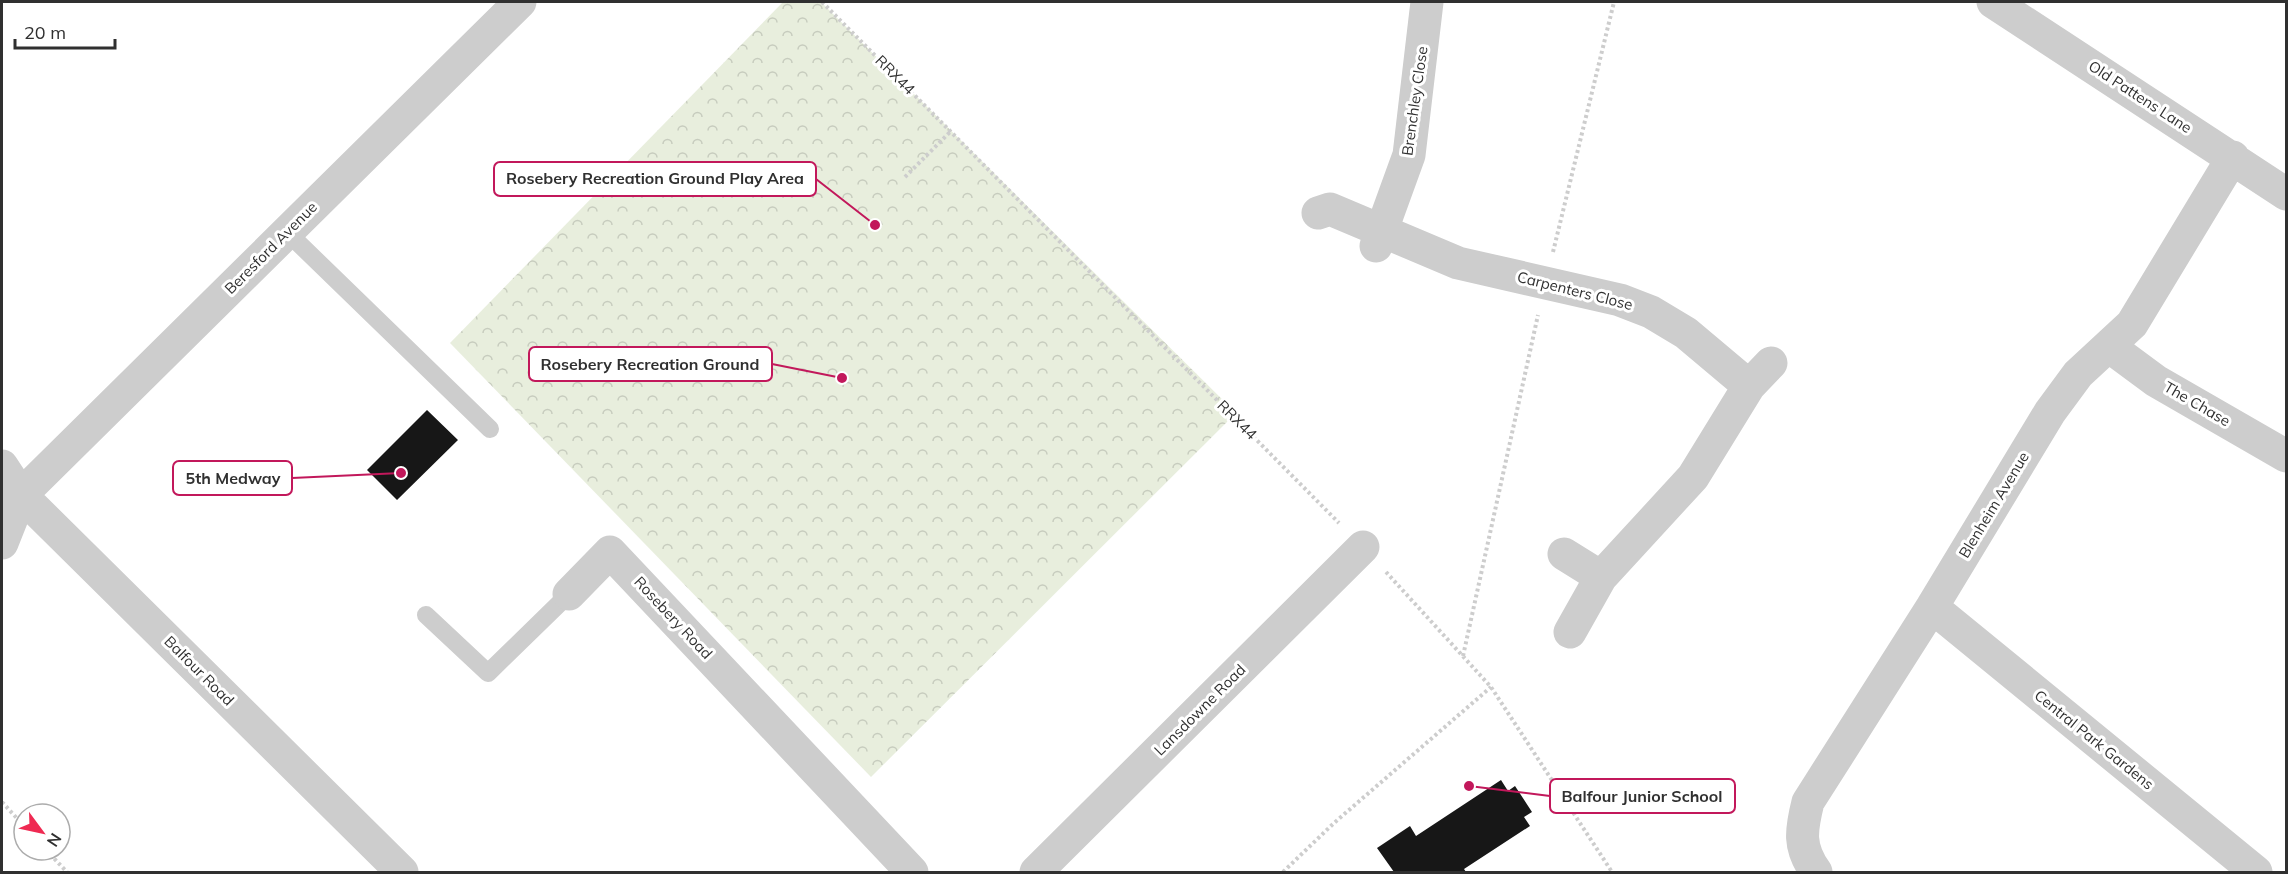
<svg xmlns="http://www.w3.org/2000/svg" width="2288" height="874" font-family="Mulish,sans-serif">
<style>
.park{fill:url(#park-crowns)}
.building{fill:#171717}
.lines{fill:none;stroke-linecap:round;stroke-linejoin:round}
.path{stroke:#cdcdcd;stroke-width:4;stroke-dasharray:3 3;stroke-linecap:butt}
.lane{stroke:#cdcdcd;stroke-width:18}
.street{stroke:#cdcdcd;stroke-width:33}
.labels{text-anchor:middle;stroke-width:6;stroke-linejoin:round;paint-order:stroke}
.street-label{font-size:15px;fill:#303030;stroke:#fff}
.leader{fill:none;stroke:#c2185b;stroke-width:2}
.callout-dot{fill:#c2185b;stroke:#fff;stroke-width:2}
.callout{fill:#fff;stroke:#c2185b;stroke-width:2}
.callout-label{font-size:16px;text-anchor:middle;font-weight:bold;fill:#303030}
</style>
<defs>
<pattern id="park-crowns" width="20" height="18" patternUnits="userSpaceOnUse" patternTransform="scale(1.5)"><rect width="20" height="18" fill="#e8eedd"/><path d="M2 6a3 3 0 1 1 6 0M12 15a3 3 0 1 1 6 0" fill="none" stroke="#c7ccbe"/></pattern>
</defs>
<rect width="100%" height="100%" fill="#fff"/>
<!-- park -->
<path class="park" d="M 783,2 L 821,2 L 1236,413 L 871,777 L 450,343 Z"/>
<!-- building -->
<path class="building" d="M 427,410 L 458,440 L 397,500 L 367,470 Z
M 1501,780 L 1508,791 L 1515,786 L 1532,812 L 1524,817 L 1530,826 L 1464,869 L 1466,872 L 1394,872 L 1377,848 L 1410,826 L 1416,836 Z"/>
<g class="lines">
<!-- path -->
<path class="path" d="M 822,2 L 1339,523
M 905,177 L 951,131
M 1553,252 L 1614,2
M 1386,572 L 1491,687 L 1612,872
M 1463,656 L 1538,315
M 2,802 L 24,826
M 46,850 L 67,872
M 1283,872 L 1334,823 L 1491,687"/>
<!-- lane -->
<path class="lane" d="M 287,232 L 490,429
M 426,615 L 488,673 L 569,594"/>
<!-- street -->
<path class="street" d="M 1993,2 L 2286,194
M 1318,213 L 1330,209 L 1458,263 L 1620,300 L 1651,312 L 1686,333 L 1749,386
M 1376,246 L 1409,155 L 1427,2
M 2110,347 L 2156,381 L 2286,456
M 2,466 L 21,495 L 402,872
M 2,543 L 21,495 L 520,2
M 1564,554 L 1601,577
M 569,594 L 610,552 L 912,872
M 1932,607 L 2256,872
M 1570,632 L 1601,577 L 1693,477 L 1749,386 L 1771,363
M 1036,872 L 1363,547
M 1816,872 C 1798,847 1801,830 1808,802 L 1932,607 L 2050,412 L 2078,374 L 2132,324 L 2233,157"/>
</g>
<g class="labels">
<!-- street labels -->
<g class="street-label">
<text transform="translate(895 75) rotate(45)" y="5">RRX44</text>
<text transform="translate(2140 97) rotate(33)" y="5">Old Pattens Lane</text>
<text transform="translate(1415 101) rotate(-82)" y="5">Brenchley Close</text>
<text transform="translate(271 248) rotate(-45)" y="5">Beresford Avenue</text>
<text transform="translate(1575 291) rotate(14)" y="5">Carpenters Close</text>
<text transform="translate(2197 404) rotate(30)" y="5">The Chase</text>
<text transform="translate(1237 420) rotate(45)" y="5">RRX44</text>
<text transform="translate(1994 505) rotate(-59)" y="5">Blenheim Avenue</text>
<text transform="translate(673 618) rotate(47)" y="5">Rosebery Road</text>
<text transform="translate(199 671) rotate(45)" y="5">Balfour Road</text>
<text transform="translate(1200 710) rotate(-45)" y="5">Lansdowne Road</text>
<text transform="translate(2094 740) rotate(39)" y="5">Central Park Gardens</text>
</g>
</g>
<!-- callouts -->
<path class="leader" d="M875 225L816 179M842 378L772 364M401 473L292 478M1469 786L1550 796"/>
<g class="callout-dot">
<circle cx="875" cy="225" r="6"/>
<circle cx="842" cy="378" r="6"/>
<circle cx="401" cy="473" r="6"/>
<circle cx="1469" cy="786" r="6"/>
</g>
<g class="callout">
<rect x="494" y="162" width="322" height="34" rx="6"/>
<rect x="529" y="347" width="243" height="34" rx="6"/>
<rect x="173" y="461" width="119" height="34" rx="6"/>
<rect x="1550" y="779" width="185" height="34" rx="6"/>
</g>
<g class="callout-label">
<text x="655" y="184">Rosebery Recreation Ground Play Area</text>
<text x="650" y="370">Rosebery Recreation Ground</text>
<text x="233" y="484">5th Medway</text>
<text x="1642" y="802">Balfour Junior School</text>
</g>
<!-- border -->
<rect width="2288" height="874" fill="none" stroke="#303030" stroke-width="6"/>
<!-- north arrow -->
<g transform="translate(42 832) rotate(123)"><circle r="28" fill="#ffffff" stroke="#acacac" stroke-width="1.5"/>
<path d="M0-4.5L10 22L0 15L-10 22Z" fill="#ef2a52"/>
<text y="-9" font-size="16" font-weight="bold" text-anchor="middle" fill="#303030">N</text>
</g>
<!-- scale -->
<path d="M15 39v9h100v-9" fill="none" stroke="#303030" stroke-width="3"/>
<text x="24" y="39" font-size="18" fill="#303030" stroke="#ffffff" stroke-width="4.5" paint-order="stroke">20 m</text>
</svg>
